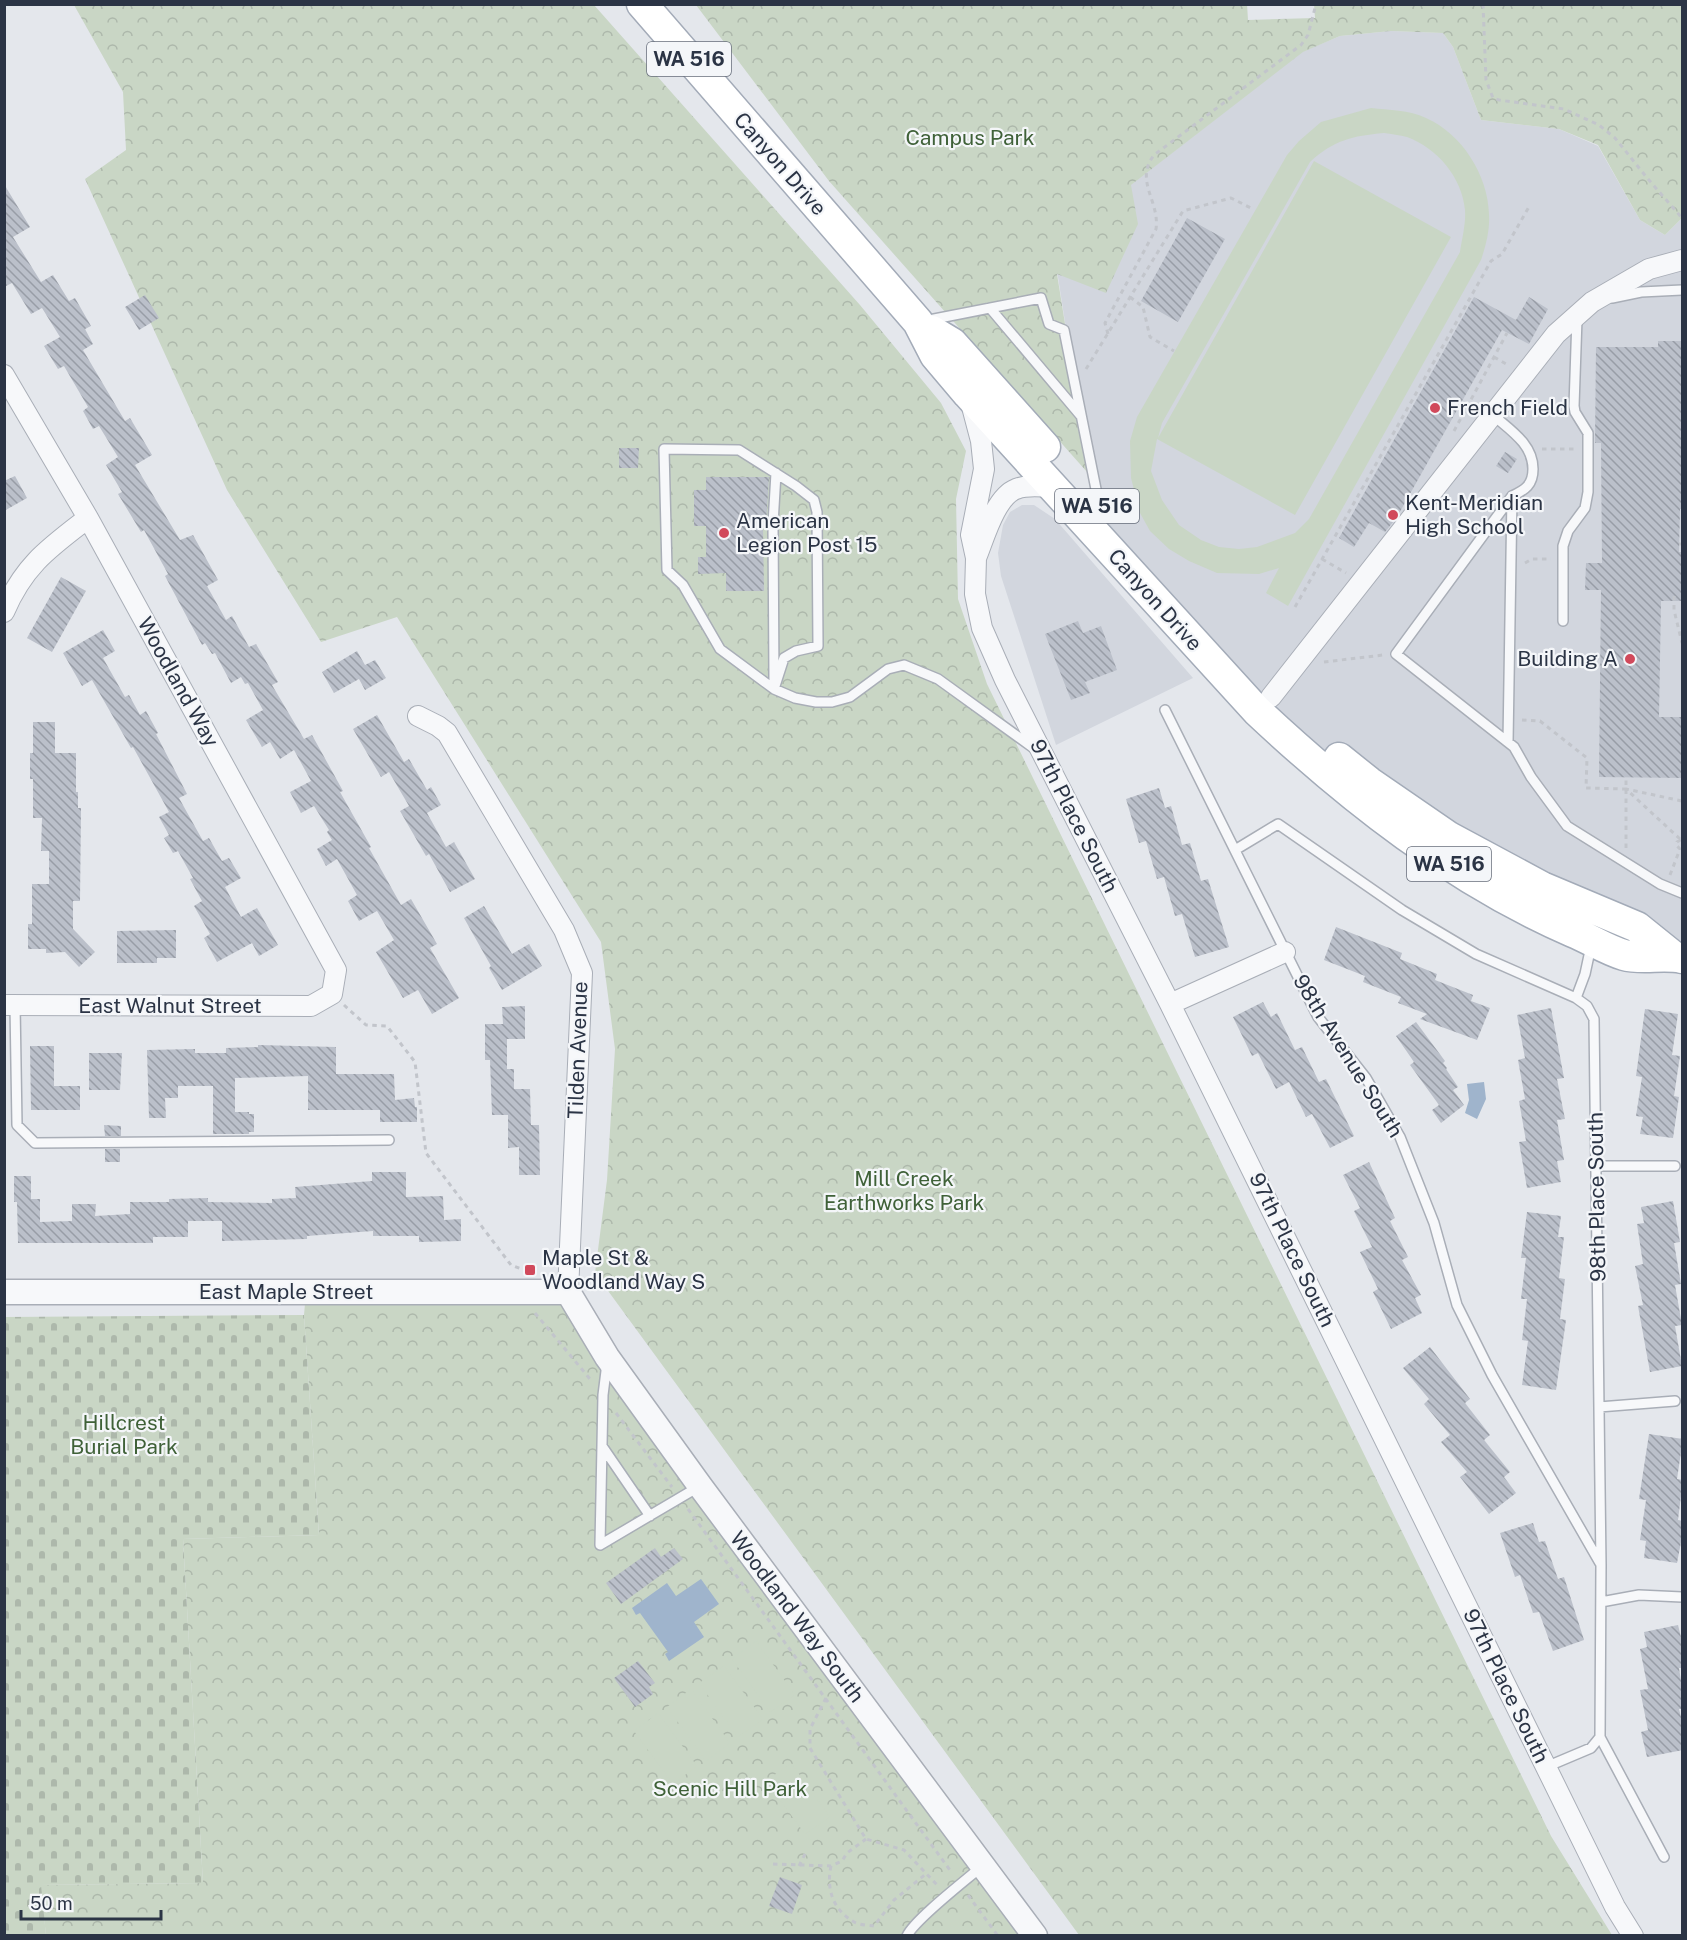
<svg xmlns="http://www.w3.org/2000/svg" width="1687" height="1940" font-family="'Public Sans',sans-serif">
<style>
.built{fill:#d2d6de}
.forest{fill:url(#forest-crowns)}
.cemetery{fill:url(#cemetery-stones)}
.pitch{fill:#c9d6c5;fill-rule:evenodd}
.water{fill:#9fb4cc}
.building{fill:url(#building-back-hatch)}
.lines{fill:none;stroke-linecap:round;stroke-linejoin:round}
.service-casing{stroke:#a9aeb7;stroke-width:12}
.minor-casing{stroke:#a9aeb7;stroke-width:22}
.tertiary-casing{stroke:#a9aeb7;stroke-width:27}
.primary-casing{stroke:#a3abb8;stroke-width:33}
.path{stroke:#c2c5cb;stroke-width:3;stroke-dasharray:4.5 4.5;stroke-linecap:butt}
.service{stroke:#f7f8fa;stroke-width:9}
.minor{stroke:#f7f8fa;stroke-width:20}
.tertiary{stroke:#f7f8fa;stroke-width:24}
.primary{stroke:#fff;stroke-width:30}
.poi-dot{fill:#d1495b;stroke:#f4f6f9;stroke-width:2}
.labels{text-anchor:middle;stroke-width:4.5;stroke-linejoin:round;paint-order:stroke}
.shield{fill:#f4f6f9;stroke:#676e7b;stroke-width:1.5}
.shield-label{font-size:20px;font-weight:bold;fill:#2b3445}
.park-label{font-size:21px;fill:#3f6138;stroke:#f4f6f9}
.street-label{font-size:21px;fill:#2b3445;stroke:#f4f6f9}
.poi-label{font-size:21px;fill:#2b3445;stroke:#f4f6f9;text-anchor:start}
</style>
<defs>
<pattern id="forest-crowns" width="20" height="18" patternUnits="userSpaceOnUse" patternTransform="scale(1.5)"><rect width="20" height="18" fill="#c9d6c5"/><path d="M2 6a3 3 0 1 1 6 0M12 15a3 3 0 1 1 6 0" fill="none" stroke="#adb8ab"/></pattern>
<pattern id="cemetery-stones" width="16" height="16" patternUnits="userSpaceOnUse" patternTransform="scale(1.5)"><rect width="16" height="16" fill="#c9d6c5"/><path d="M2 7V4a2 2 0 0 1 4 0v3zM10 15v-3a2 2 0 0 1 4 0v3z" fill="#adb8ab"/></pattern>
<pattern id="building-back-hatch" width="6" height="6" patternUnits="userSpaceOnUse" patternTransform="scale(1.5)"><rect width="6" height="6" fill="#bbc0ca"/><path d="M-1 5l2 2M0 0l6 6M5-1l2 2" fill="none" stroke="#989da6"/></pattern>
</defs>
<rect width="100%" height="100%" fill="#e4e7ec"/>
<!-- built -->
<path class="built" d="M 1391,31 L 1443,33 L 1453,47 L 1481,120 L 1559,129 L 1598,146 L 1640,220 L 1665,235 L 1682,218 L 1682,958 L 1598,934 L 1450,853 L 1264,705 L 1107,538 L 1075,386 L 1053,245 L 1302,52 L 1340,36 Z
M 1022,505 L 1034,505 L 1055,519 L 1193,678 L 1056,745 L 1001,576 L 998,553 L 1003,525 L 1010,512 Z"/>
<!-- forest -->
<path class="forest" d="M 1247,4 L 1248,20 L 1315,18 L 1314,4 L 1682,5 L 1682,218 L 1665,235 L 1640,220 L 1598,145 L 1559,129 L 1481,120 L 1453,47 L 1443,33 L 1391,31 L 1340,36 L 1303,52 L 1131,185 L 1138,224 L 1106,293 L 1057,274 L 1075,386 L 1095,481 L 829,181 L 696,5 Z
M 74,5 L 594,5 L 860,305 L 941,403 L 966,451 L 956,499 L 958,599 L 987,684 L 1551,1836 L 1612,1935 L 1079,1935 L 595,1273 L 607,1180 L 615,1049 L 601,942 L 397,617 L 321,642 L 227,490 L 85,179 L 126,150 L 123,92 Z
M 306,1292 L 568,1292 L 588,1349 L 1019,1935 L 46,1935 L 40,1885 L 203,1883 L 183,1539 L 319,1535 L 304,1315 Z"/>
<!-- cemetery -->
<path class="cemetery" d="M 304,1315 L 319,1535 L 183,1539 L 203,1883 L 41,1885 L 46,1935 L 5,1935 L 5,1317 Z"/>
<!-- pitch -->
<path class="pitch" d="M 1371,108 C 1389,110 1409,110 1426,118 C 1462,134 1488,175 1489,214 C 1490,230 1486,245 1481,260 L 1288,606 L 1266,593 L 1279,568 L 1259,574 L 1217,573 L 1189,561 L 1169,549 L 1150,531 L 1140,513 L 1131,478 L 1130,441 L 1137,417 L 1287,155 L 1299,141 L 1321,122 ZM 1384,133 C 1391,134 1400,135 1407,137 C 1437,148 1462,177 1465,210 C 1466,224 1462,238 1460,252 L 1309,519 L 1295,533 L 1257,547 L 1239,549 L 1219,547 L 1201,540 L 1179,525 L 1162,500 L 1151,471 L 1157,439 L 1295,515 L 1451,237 L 1314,161 L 1158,438 L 1162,423 L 1310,162 C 1334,140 1352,136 1384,133 Z
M 756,1641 L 795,1695 L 770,1712 L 732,1659 Z
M 724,1666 L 763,1719 L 738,1737 L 699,1683 Z
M 691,1689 L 730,1743 L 706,1761 L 667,1707 Z
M 658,1713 L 697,1766 L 673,1784 L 634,1731 Z
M 791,1763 L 830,1817 L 805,1834 L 766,1781 Z"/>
<!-- water -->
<path class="water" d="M 1484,1082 L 1486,1099 L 1477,1119 L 1465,1113 L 1469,1100 L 1467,1084 Z
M 701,1579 L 719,1604 L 694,1622 L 704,1637 L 669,1661 L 665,1654 L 668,1652 L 640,1613 L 636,1615 L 632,1608 L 667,1583 L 676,1596 Z"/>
<!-- building -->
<path class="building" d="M 4,184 L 30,227 L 13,237 L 41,282 L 53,275 L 69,301 L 75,298 L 91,326 L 85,329 L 93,344 L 83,350 L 125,421 L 130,418 L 152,455 L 135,465 L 180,540 L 193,535 L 218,580 L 207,586 L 226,620 L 232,616 L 249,647 L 256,644 L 278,682 L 272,685 L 304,739 L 312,735 L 343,791 L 340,792 L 371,847 L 369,848 L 401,905 L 411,899 L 437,944 L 430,948 L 459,998 L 432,1014 L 418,990 L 403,998 L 376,952 L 394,940 L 377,911 L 359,921 L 348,901 L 357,895 L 337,859 L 326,866 L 317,849 L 332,840 L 327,832 L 329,830 L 314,806 L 301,813 L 290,792 L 311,781 L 294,750 L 280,759 L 270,742 L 262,747 L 246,720 L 263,710 L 248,683 L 245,684 L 241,677 L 231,683 L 215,653 L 212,654 L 205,643 L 202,645 L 165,576 L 168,574 L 144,530 L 141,532 L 118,494 L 122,492 L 106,465 L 118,457 L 99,426 L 93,429 L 83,411 L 88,407 L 64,366 L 58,369 L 44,346 L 60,337 L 42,308 L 31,314 L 12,283 L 4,287 Z
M 1187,218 L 1225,239 L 1178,322 L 1141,301 Z
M 145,295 L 159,318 L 139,330 L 125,307 Z
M 1474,297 L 1516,320 L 1529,297 L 1548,309 L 1529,344 L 1502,330 L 1397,517 L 1385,532 L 1369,523 L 1354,547 L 1339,538 Z
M 1658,341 L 1683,341 L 1683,509 L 1680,509 L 1679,552 L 1683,552 L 1683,601 L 1661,601 L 1659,717 L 1683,717 L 1683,778 L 1599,777 L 1601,590 L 1585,590 L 1586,563 L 1602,563 L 1601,443 L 1595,443 L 1596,347 L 1658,347 Z
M 619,448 L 639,448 L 638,468 L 619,468 Z
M 1505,452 L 1517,459 L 1508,473 L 1496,466 Z
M 15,476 L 27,498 L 4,511 L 4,481 Z
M 706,477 L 769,477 L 766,526 L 763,526 L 764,591 L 726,591 L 726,573 L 698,574 L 698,557 L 706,557 L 706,526 L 694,526 L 694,490 L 706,490 Z
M 61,577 L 86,591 L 52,652 L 27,638 Z
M 1078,621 L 1083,633 L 1101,626 L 1117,670 L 1085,682 L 1090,693 L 1071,700 L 1045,634 Z
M 103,630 L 115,651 L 103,658 L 125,697 L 129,695 L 140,715 L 146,711 L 158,733 L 156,734 L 187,794 L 179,798 L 203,841 L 209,838 L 222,861 L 229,858 L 241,878 L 225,887 L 241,917 L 257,908 L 278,945 L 259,956 L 252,943 L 217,962 L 204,938 L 210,934 L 194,906 L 202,901 L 190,879 L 193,878 L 178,851 L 173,853 L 164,838 L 169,835 L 159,817 L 169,812 L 133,747 L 131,748 L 92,680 L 82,686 L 63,653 Z
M 357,651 L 365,665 L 375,660 L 386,678 L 365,690 L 359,679 L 334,693 L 322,672 Z
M 377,715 L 404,762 L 409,759 L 427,790 L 431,787 L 441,805 L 427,813 L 446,847 L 454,842 L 475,879 L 450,892 L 429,854 L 426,856 L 400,811 L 409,806 L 389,772 L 381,777 L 353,729 Z
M 33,722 L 55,722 L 55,753 L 76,753 L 76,792 L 78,792 L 78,808 L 81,808 L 80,901 L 73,901 L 73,929 L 95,952 L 79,967 L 65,952 L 46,953 L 46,949 L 28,949 L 28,924 L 32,924 L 32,884 L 49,884 L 49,851 L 41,851 L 42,818 L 33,818 L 33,779 L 30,779 L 30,753 L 33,753 Z
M 1159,788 L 1165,808 L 1171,806 L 1182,845 L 1190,843 L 1201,881 L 1208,879 L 1229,947 L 1195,957 L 1182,914 L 1175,916 L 1164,877 L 1157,879 L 1146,841 L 1139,843 L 1126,799 Z
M 484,906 L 512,954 L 529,944 L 542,966 L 502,990 L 489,968 L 491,966 L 464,918 Z
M 1336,927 L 1402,953 L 1400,959 L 1437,974 L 1435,980 L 1473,995 L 1471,1001 L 1490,1008 L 1477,1040 L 1420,1019 L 1427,1014 L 1398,1003 L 1401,997 L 1363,982 L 1365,976 L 1324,960 Z
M 176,930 L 176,958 L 157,958 L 157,963 L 117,963 L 117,931 Z
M 1263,1002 L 1271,1017 L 1277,1013 L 1295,1050 L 1302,1047 L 1319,1082 L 1326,1079 L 1354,1136 L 1330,1148 L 1312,1114 L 1306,1117 L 1289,1082 L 1276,1089 L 1258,1053 L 1252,1056 L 1233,1017 Z
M 525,1006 L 525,1039 L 507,1039 L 507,1069 L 514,1069 L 514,1089 L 530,1089 L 531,1125 L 539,1125 L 540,1175 L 519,1175 L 519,1147 L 508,1148 L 508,1115 L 492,1115 L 490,1060 L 485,1060 L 485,1024 L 503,1024 L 502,1007 Z
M 1551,1008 L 1564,1078 L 1557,1079 L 1565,1119 L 1557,1120 L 1564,1160 L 1557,1161 L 1561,1182 L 1527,1188 L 1519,1142 L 1526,1141 L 1519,1101 L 1525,1099 L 1518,1060 L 1525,1058 L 1517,1015 Z
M 1645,1009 L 1678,1014 L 1672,1055 L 1680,1056 L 1674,1096 L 1679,1097 L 1673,1138 L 1640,1134 L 1643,1117 L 1636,1116 L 1642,1077 L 1636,1076 Z
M 1416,1022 L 1445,1061 L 1443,1063 L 1447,1068 L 1446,1069 L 1458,1087 L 1453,1090 L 1464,1105 L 1441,1123 L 1432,1110 L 1439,1105 L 1410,1065 L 1414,1062 L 1396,1036 Z
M 258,1045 L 336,1047 L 336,1074 L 394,1074 L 395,1100 L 414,1098 L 415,1107 L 417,1107 L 417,1122 L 380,1122 L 380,1110 L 308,1110 L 308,1076 L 235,1078 L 235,1112 L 249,1112 L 249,1114 L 254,1114 L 254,1132 L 249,1132 L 249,1134 L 213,1134 L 213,1086 L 178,1086 L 178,1098 L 165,1098 L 166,1118 L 149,1118 L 147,1050 L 195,1049 L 195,1053 L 226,1053 L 226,1048 L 258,1047 Z
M 30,1046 L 54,1046 L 54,1086 L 80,1086 L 80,1110 L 31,1110 Z
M 89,1053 L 122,1053 L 120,1090 L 89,1090 Z
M 104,1125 L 121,1126 L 121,1136 L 105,1136 Z
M 105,1149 L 120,1149 L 120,1162 L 105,1162 Z
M 1369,1162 L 1395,1218 L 1390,1221 L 1408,1257 L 1402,1260 L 1421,1295 L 1415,1298 L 1422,1313 L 1391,1329 L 1373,1292 L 1378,1289 L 1360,1252 L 1372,1247 L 1354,1211 L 1360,1208 L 1343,1175 Z
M 372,1172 L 406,1172 L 406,1197 L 443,1196 L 444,1220 L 461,1219 L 461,1241 L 419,1242 L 419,1236 L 373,1236 L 373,1231 L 307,1236 L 307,1239 L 222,1241 L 222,1221 L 188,1221 L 188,1237 L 153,1237 L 153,1243 L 18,1243 L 17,1202 L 14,1202 L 14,1176 L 31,1176 L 31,1199 L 40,1199 L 40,1222 L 72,1221 L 72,1204 L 96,1204 L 95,1216 L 130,1214 L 130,1202 L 169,1202 L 169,1199 L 208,1198 L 208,1202 L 272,1203 L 272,1199 L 296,1198 L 295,1187 L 372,1181 Z
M 1673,1201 L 1680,1242 L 1674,1243 L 1681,1284 L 1675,1285 L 1682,1325 L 1675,1326 L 1682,1366 L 1650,1372 L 1638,1306 L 1643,1305 L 1635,1266 L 1643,1264 L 1637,1224 L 1644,1223 L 1641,1207 Z
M 1527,1212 L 1561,1216 L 1558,1237 L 1564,1237 L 1559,1278 L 1565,1279 L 1560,1319 L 1566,1320 L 1556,1390 L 1522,1385 L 1528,1341 L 1522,1340 L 1527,1299 L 1521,1299 L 1526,1258 L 1521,1258 Z
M 1430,1347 L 1470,1399 L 1465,1403 L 1490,1435 L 1484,1440 L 1510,1472 L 1504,1477 L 1516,1493 L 1489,1514 L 1460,1477 L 1467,1472 L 1441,1442 L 1450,1435 L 1424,1404 L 1429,1399 L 1403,1368 Z
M 1649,1434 L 1683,1439 L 1677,1479 L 1683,1480 L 1678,1520 L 1683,1521 L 1683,1532 L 1677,1563 L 1644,1558 L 1646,1541 L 1640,1540 L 1646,1500 L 1639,1499 Z
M 1533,1523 L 1539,1542 L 1545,1541 L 1558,1579 L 1564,1577 L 1584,1640 L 1553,1651 L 1539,1612 L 1533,1613 L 1520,1575 L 1515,1577 L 1500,1533 Z
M 655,1548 L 661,1557 L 674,1548 L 683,1559 L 621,1604 L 606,1583 Z
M 1678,1625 L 1683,1645 L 1683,1668 L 1679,1668 L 1683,1694 L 1683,1709 L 1679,1709 L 1683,1725 L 1683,1750 L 1647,1757 L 1641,1732 L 1648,1730 L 1640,1690 L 1648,1689 L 1640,1649 L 1647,1647 L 1644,1632 Z
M 638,1661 L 655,1683 L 649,1687 L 653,1694 L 635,1707 L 614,1678 Z
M 780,1877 L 802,1885 L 792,1914 L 769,1906 Z"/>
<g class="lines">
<defs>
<path id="service" d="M 1612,298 L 1641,292 L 1682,290
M 990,308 L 1081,416
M 929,320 L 1041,298 L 1049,324 L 1064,330 L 1100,509
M 1493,415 C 1510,430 1533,444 1533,469 C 1533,485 1525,490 1512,496 L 1396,654 L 1514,747 L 1531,777 L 1567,826 L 1660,884 L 1682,893
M 1563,621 L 1563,546 L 1568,531 L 1585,508 L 1588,492 L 1588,433 L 1575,412 L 1574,406 L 1577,318
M 774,681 L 773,524 L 776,473
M 774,689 L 784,658 L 796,651 L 818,646 L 817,512 L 814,500 L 796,486 L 739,450 L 664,449 L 667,570 L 683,585 L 720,649 L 774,689 L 795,698 L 816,702 L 832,702 L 850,697 L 888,669 L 904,665 L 938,679 L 1035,749
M 1165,710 L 1318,1017 L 1366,1078 L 1400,1137 L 1434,1223 L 1457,1305 L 1492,1375 L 1600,1563
M 1508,742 L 1512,496
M 1235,850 L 1278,824 L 1402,910 L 1476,954 L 1576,998 L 1587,1006 L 1594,1019 L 1601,1565 L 1600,1737 L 1591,1748 L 1546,1767
M 1576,998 L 1585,974 L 1591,946
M 15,1005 L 17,1125 L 35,1143 L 389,1140
M 1596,1166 L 1675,1166
M 607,1363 L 603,1395 L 600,1545 L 700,1486
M 1599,1407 L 1675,1401
M 602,1446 L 650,1516
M 1601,1602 L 1639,1595 L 1682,1597
M 1600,1737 L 1664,1857
M 907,1936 C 914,1920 966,1880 981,1867"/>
<path id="minor" d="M 4,375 L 88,518 L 336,970 L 332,994 L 311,1006 L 4,1005
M 971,403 L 981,441 L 984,469 L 971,535 L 976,558 L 975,594 L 982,628 L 1005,680 L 1170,1004 L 1615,1907 L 1633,1936
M 976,558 C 984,539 995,497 1016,489 C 1028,484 1042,487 1054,487
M 4,612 C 24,565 49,548 88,518
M 1271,697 L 1556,334 L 1592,302 L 1649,269 L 1682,260
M 418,716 L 438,726 L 447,733 L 564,930 L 582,973 L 568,1292
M 1170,1004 L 1285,952"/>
<path id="tertiary" d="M 4,1292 L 568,1292 L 607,1357 L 700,1486 L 1035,1936"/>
<path id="primary" d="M 642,4 L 918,322 L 935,355 L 968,394 L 1257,711 C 1351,799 1455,881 1573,932 C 1590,939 1607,950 1624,955 C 1641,960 1664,954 1682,958
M 932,331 L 952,343 L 1045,447
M 1339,758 L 1369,782 L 1449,837 L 1542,887 L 1637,927 L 1673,956"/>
</defs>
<!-- service casing -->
<use href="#service" class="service-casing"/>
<!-- minor casing -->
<use href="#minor" class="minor-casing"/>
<!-- tertiary casing -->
<use href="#tertiary" class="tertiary-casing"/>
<!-- primary casing -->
<use href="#primary" class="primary-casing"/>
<!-- path -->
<path class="path" d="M 1483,4 L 1486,80 L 1493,98 L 1499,100 L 1564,109 L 1599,125 L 1615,138 L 1648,179 L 1682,218
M 1130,297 L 1143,307 L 1150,337 L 1174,351
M 1108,334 L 1105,323 L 1156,229 C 1160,201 1134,181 1154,155 L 1301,45 L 1308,35 L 1316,4
M 1494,357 L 1508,365
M 1086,369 L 1183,211 L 1231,198 L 1251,208
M 1454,431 L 1507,333
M 1542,449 L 1575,449
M 1679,544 L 1682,544
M 1322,559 L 1346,573
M 1525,563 L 1532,559 L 1551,559
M 1674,596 L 1674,610 L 1682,643
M 1295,607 L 1491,261 L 1502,254 L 1530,205
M 1324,662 L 1383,655
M 1522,720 L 1540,721 L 1587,758 L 1586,788 L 1626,789
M 1680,839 L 1626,789 L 1682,801
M 1626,848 L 1626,778
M 1670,875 L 1680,849 L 1677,846 L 1677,842 L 1682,839
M 344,1005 L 366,1025 L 387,1026 L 415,1062 L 426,1153 L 511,1265 L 524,1270
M 535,1313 L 590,1379
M 616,1413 L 672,1487
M 688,1509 L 952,1873
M 826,1698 L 810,1729 L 810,1748 L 866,1839 L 904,1850 L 938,1886
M 773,1864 L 831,1866 L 842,1861 L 847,1853 L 866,1839
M 799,1866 L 806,1852
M 831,1866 C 826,1889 833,1910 854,1922 C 859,1925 868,1925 874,1926 L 894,1900 L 927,1873
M 968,1895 L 998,1936"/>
<!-- service -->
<use href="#service" class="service"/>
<!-- minor -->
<use href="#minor" class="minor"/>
<!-- tertiary -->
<use href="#tertiary" class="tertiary"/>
<!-- primary -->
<use href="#primary" class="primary"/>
</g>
<!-- markers -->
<g class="poi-dot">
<circle cx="1435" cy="408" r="6"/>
<circle cx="1393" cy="515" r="6"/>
<circle cx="724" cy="533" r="6"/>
<circle cx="1630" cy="659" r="6"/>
<rect x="524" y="1264" width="12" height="12" rx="3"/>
</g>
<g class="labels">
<!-- shield labels -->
<g class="shield">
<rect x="647" y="42" width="84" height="34" rx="4.5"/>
<rect x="1055" y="489" width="84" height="34" rx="4.5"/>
<rect x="1407" y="847" width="84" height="34" rx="4.5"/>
</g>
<g class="shield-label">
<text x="689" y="66">WA 516</text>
<text x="1097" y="513">WA 516</text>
<text x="1449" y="871">WA 516</text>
</g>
<!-- park labels -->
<g class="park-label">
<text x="970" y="145">Campus Park</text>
<text x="904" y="1186">Mill Creek<tspan x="904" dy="24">Earthworks Park</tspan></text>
<text x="124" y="1430">Hillcrest<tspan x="124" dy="24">Burial Park</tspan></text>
<text x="730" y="1796">Scenic Hill Park</text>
</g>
<!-- street labels -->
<g class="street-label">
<text transform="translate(780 164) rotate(49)" y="7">Canyon Drive</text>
<text transform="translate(1155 600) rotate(48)" y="7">Canyon Drive</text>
<text transform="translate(178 682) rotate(61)" y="7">Woodland Way</text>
<text transform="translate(1074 816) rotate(63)" y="7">97th Place South</text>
<text x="170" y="1013">East Walnut Street</text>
<text transform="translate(578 1050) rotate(-88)" y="7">Tilden Avenue</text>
<text transform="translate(1348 1056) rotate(58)" y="7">98th Avenue South</text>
<text transform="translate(1597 1197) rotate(-91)" y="7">98th Place South</text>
<text transform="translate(1292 1250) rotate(64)" y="7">97th Place South</text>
<text x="286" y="1299">East Maple Street</text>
<text transform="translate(797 1617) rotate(53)" y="7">Woodland Way South</text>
<text transform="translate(1506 1686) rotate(64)" y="7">97th Place South</text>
</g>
<!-- poi labels -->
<g class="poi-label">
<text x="1447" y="415">French Field</text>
<text x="1405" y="510">Kent-Meridian<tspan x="1405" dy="24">High School</tspan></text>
<text x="736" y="528">American<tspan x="736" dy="24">Legion Post 15</tspan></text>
<text x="1618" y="666" text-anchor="end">Building A</text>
<text x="542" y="1265">Maple St &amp;<tspan x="542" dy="24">Woodland Way S</tspan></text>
</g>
</g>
<!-- border -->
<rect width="1687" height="1940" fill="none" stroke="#2b3445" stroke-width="12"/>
<!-- scale -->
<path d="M21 1910v9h140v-9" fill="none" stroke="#2b3445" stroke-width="3"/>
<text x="30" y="1910" font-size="18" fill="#2b3445" stroke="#f4f6f9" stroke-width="4.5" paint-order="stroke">50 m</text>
</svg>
